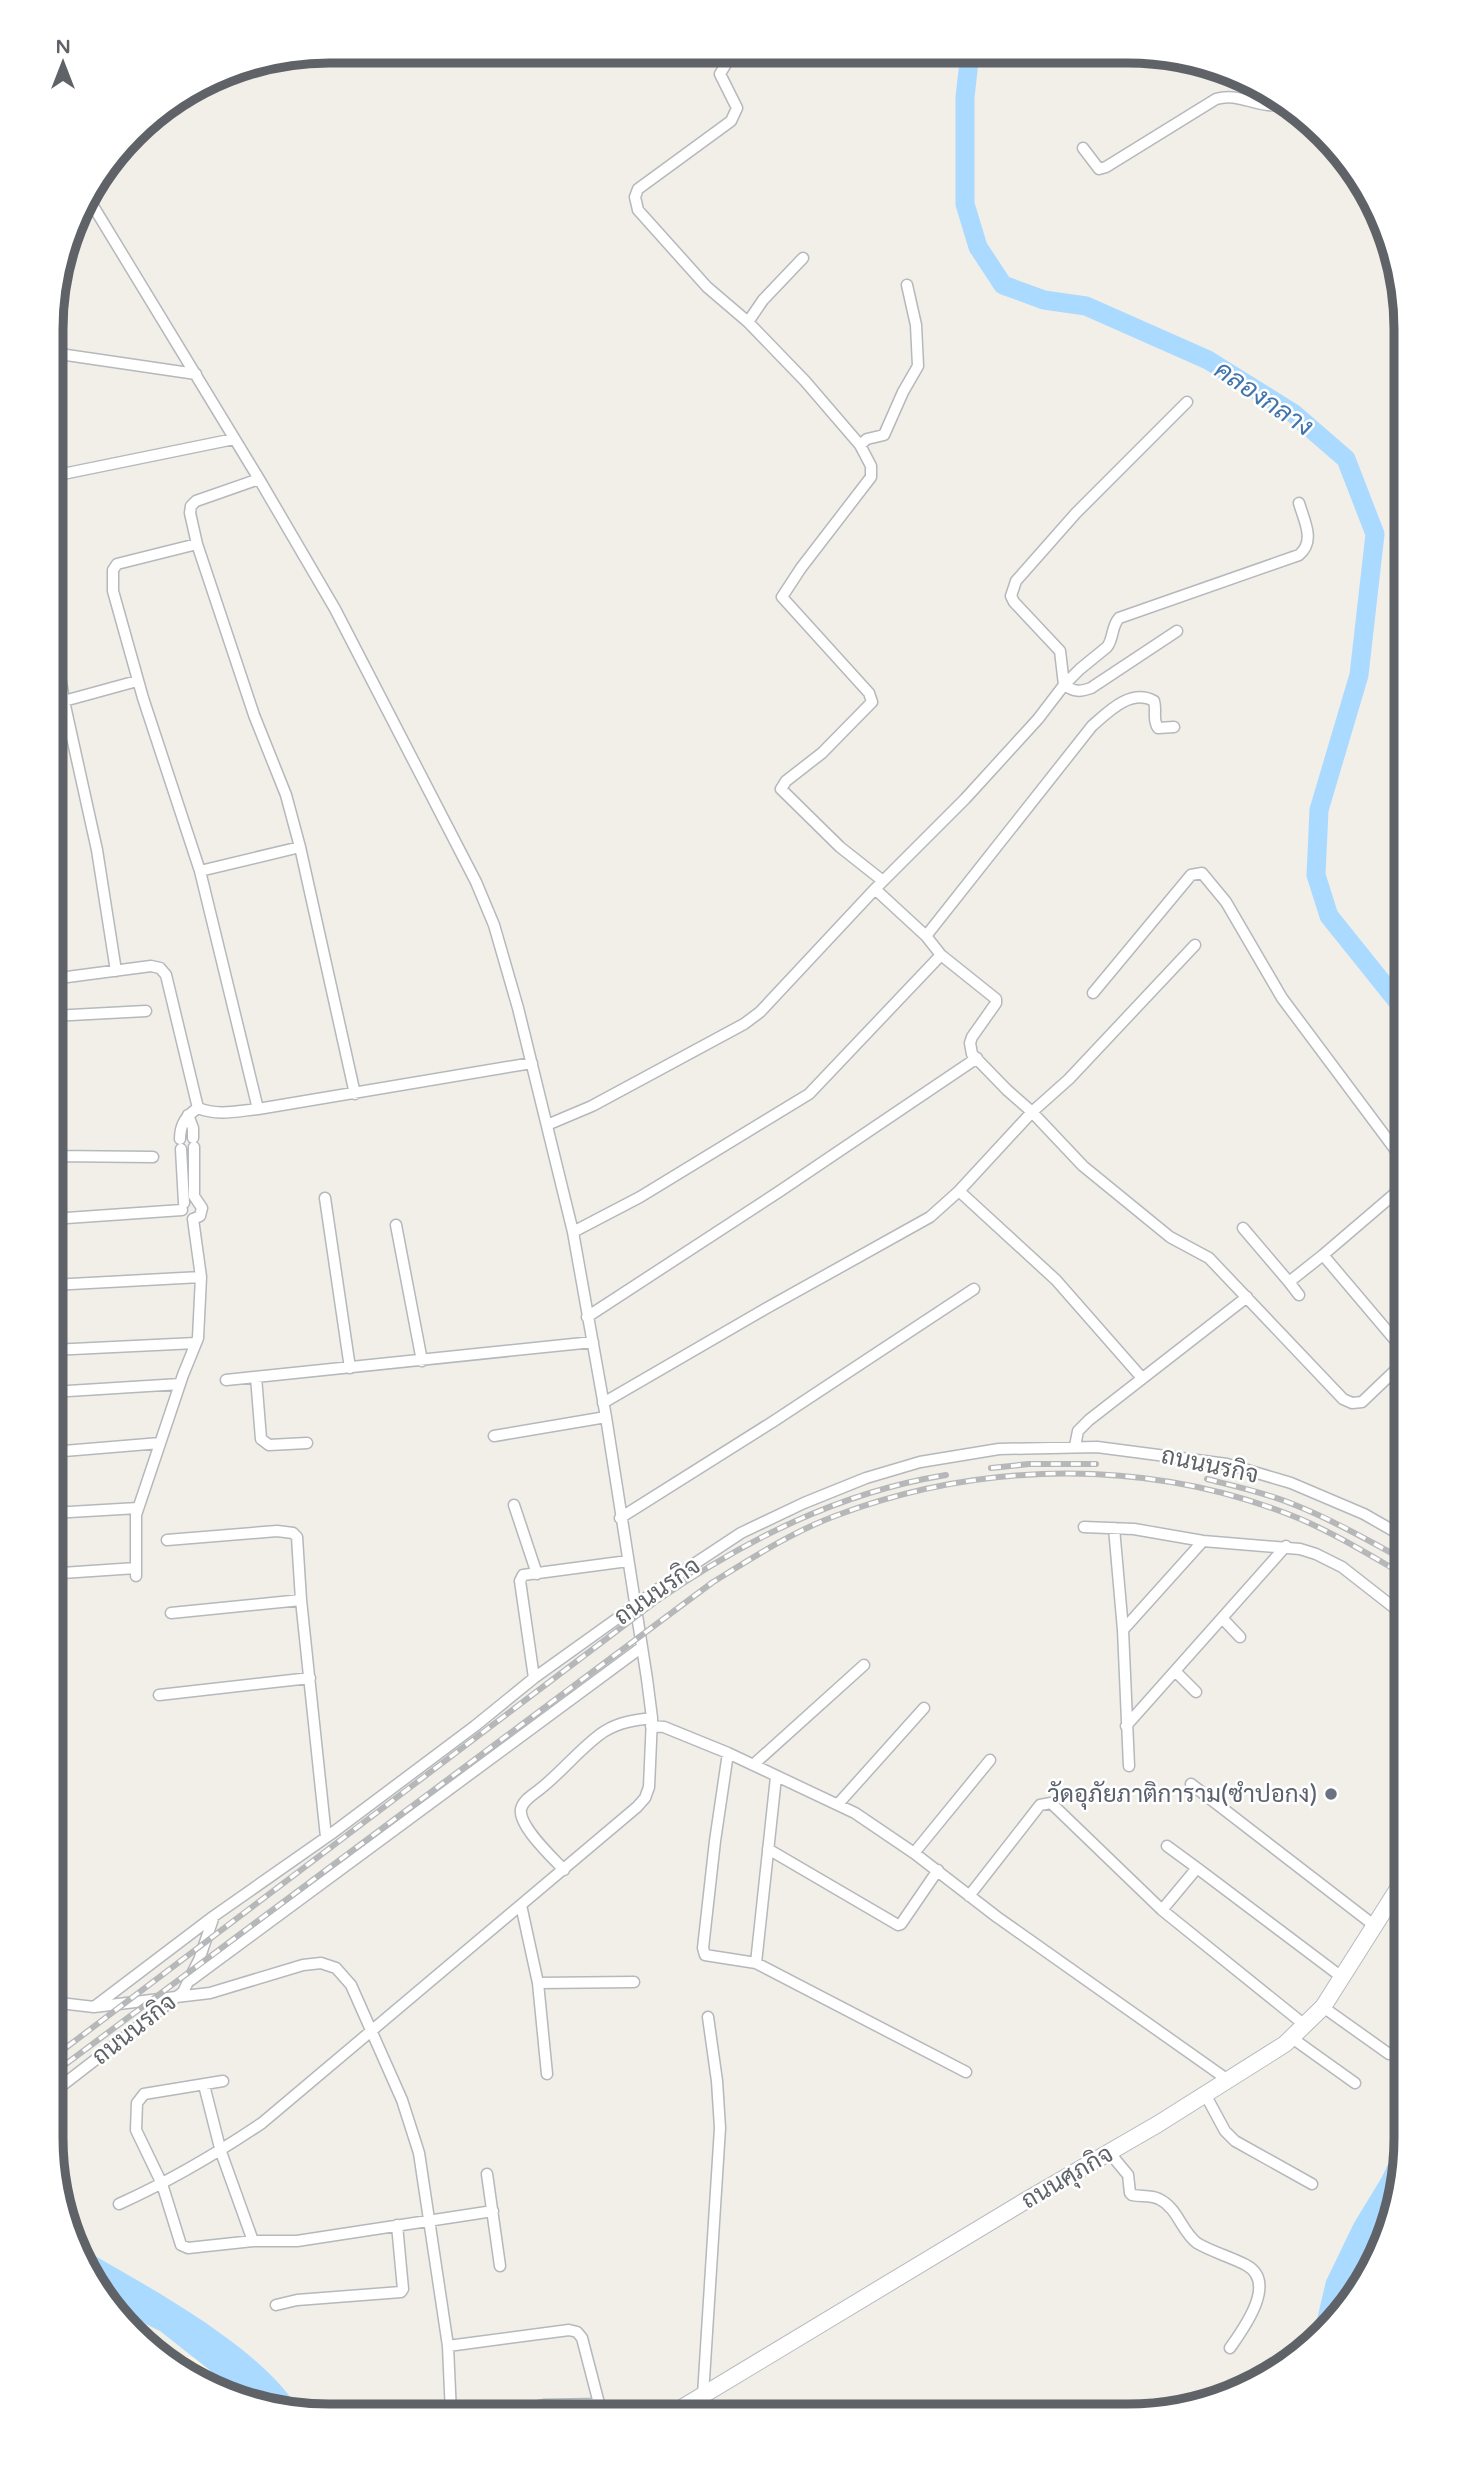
<svg xmlns="http://www.w3.org/2000/svg" width="1457" height="2467" font-family="'Varela Round',Sarabun,sans-serif">
<style>
.commercial{fill:#fef7e0}
.water{fill:#aadaff}
.lines{fill:none;stroke-linecap:round;stroke-linejoin:round}
.river{stroke:#aadaff;stroke-width:19}
.minor-casing{stroke:#b5b8bc;stroke-width:13}
.secondary-casing{stroke:#b6babf;stroke-width:18}
.minor{stroke:#fff;stroke-width:10}
.secondary{stroke:#fff;stroke-width:16}
.rail-casing{stroke:#b6b7b8;stroke-width:6}
.rail{stroke:#fff;stroke-width:3.5;stroke-dasharray:10;stroke-linecap:butt}
.worship-dot{fill:#6b7280;stroke:#fff;stroke-width:2.5}
.labels{text-anchor:middle;stroke-width:5;stroke-linejoin:round;paint-order:stroke}
.street-label{font-size:24px;fill:#5f6368;stroke:#fff}
.worship-label{font-size:24px;fill:#5b616d;stroke:#fff;text-anchor:end}
.water-label{font-size:26px;font-style:italic;fill:#4174aa;stroke:#fff}
.rim{fill:none;stroke:#5f6368;stroke-width:9}
</style>
<rect width="100%" height="100%" fill="#f1efe8"/>
<!-- commercial -->
<path class="commercial" d="M 153,2352 L 195,2358 L 250,2402 L 222,2395 L 159,2358 Z"/>
<!-- water -->
<path class="water" d="M 1406,2126 L 1406,2156 L 1385,2244 L 1349,2307 L 1311,2345 L 1326,2281 L 1354,2223 L 1382,2177 Z
M 71,2242 C 137,2281 266,2347 301,2414 L 250,2402 L 160,2331 L 107,2305 Z"/>
<g class="lines">
<!-- river -->
<path class="river" d="M 970,53 L 965,97 L 965,204 L 978,247 L 1003,285 L 1044,300 L 1086,306 L 1208,360 L 1293,413 L 1346,459 L 1375,534 L 1359,675 L 1319,810 L 1316,875 L 1329,916 L 1406,1012"/>
<defs>
<path id="minor" d="M 733,52 L 720,74 L 737,108 L 731,121 L 638,189 L 635,197 L 638,210 L 707,287 L 748,322 L 805,381 L 860,445
M 1083,148 L 1099,169 L 1106,167 L 1216,99 C 1241,91 1260,112 1288,103
M 87,196 L 259,479 L 335,609 L 476,882 L 494,925 L 518,1008 L 573,1232 L 606,1417 L 647,1679 L 652,1718 L 649,1787 L 645,1798 L 637,1807 L 262,2123 C 216,2154 170,2181 119,2204
M 748,322 L 763,300 L 803,258
M 53,353 L 196,374
M 53,476 L 234,439
M 259,479 L 196,501 L 191,506 L 190,513 L 197,544 L 254,715 L 286,795 L 300,847 L 355,1094
M 197,544 L 117,564 L 113,570 L 113,591 L 143,698 L 200,871 L 258,1109
M 1405,588 L 1406,588
M 53,630 L 64,701 L 97,850 L 116,971
M 1177,631 L 1091,688 C 1080,692 1075,692 1064,685 L 1080,669 L 1107,647 C 1114,638 1111,627 1119,618 L 1299,555 C 1316,541 1304,521 1299,503
M 64,701 L 137,681
M 200,871 L 300,847
M 883,881 L 840,847 L 781,789 L 786,781 L 822,753 L 872,702 L 869,693 L 782,597 L 801,568 L 871,477 L 871,466 L 860,445 L 867,439 L 884,435 L 903,392 L 918,366 L 916,325 L 907,285
M 875,889 L 926,936 L 941,955 L 996,999 L 996,1003 L 972,1037 L 970,1043 L 972,1054 L 1007,1090 L 1032,1112 L 1083,1166 L 1170,1237 L 1209,1258 L 1343,1399 L 1352,1403 L 1362,1402 L 1406,1360
M 926,936 L 1092,726 C 1108,712 1131,688 1154,701 C 1157,711 1152,719 1158,728 L 1174,727
M 52,979 L 151,966 L 160,968 L 166,975 L 198,1108 C 218,1116 237,1111 258,1109 L 532,1063
M 1093,993 L 1191,875 L 1202,873 L 1226,902 L 1282,998 L 1406,1164
M 52,1016 L 146,1011
M 188,1115 L 193,1128 L 193,1138
M 547,1125 L 592,1106 L 744,1024 L 760,1012 L 875,889 L 965,799 L 1038,719 L 1064,685 L 1060,651 L 1014,602 L 1011,596 L 1016,581 L 1076,513 L 1187,402
M 52,1139 L 58,1219
M 180,1139 C 180,1124 186,1116 198,1108
M 181,1149 L 184,1203
M 53,1156 L 153,1157
M 959,1191 L 1056,1280 L 1142,1378
M 325,1198 L 350,1368
M 52,1219 L 182,1210
M 193,1219 L 200,1216 L 202,1208 L 194,1196 L 194,1147
M 396,1225 L 422,1361
M 1243,1228 L 1289,1282 L 1323,1255
M 573,1232 L 640,1197 L 809,1094 L 941,955
M 1289,1282 L 1299,1295
M 52,1285 L 201,1277
M 587,1317 L 780,1191 L 977,1058
M 52,1350 L 196,1343
M 1406,1353 L 1323,1255 L 1406,1184
M 256,1377 L 261,1439 L 269,1445 L 307,1443
M 226,1380 L 593,1342
M 52,1392 L 180,1384
M 603,1403 L 765,1309 L 930,1217 L 959,1191 L 1032,1112 L 1069,1079 L 1195,945
M 494,1436 L 606,1417
M 1075,1446 L 1078,1431 L 1089,1420 L 1247,1297
M 52,1452 L 160,1443
M 514,1505 L 537,1574
M 52,1513 L 138,1508
M 620,1518 L 774,1421 L 974,1289
M 1084,1527 L 1134,1529 L 1203,1541 L 1300,1549 L 1316,1554 L 1342,1567 L 1406,1617
M 1114,1528 L 1123,1630 L 1129,1766
M 167,1540 L 277,1531 L 293,1533 L 297,1537 L 301,1600 L 326,1837
M 62,1573 L 136,1568
M 136,1576 L 136,1515 L 183,1375 L 198,1338 L 201,1277 L 193,1219
M 171,1613 L 301,1600
M 1222,1618 L 1240,1637
M 1123,1630 L 1203,1541
M 1175,1671 L 1196,1692
M 534,1678 L 520,1581 L 523,1575 L 628,1561
M 159,1695 L 310,1678
M 651,1726 L 664,1727 L 728,1753 L 855,1813 L 914,1853 L 997,1917 L 1228,2080
M 1126,1726 L 1286,1546
M 728,1753 L 715,1841 L 703,1948 L 705,1955 L 756,1963 L 966,2072
M 753,1765 L 864,1665
M 1191,1784 L 1375,1926
M 838,1804 L 924,1708
M 768,1849 L 898,1925 L 901,1924 L 938,1870
M 914,1853 L 990,1760
M 1197,1868 L 1343,1978
M 564,1870 C 553,1858 518,1826 521,1809 C 523,1800 533,1795 540,1789 C 560,1774 585,1743 605,1731 C 620,1722 635,1720 652,1718
M 969,1896 L 1040,1805 L 1051,1803 L 1162,1910 L 1306,2026
M 1391,1900 L 1406,1910
M 521,1905 L 538,1983 L 547,2074
M 1162,1910 L 1197,1868 L 1167,1846
M 756,1963 L 776,1777
M 191,1980 L 642,1647
M 538,1983 L 634,1982
M 51,2002 L 94,2007 L 176,1997 L 210,1993 L 303,1965 L 321,1963 L 336,1968 L 351,1985 L 402,2100 L 419,2153 L 448,2346 L 451,2414
M 94,2007 L 214,1916
M 1323,2007 L 1389,2054
M 1292,2038 L 1355,2083
M 223,2081 L 144,2094 L 137,2103 L 136,2130 L 162,2184 L 181,2245 L 188,2248 L 253,2241 L 297,2241 L 493,2211
M 204,2085 L 221,2152 L 253,2241
M 51,2094 L 183,1992 L 199,1960 L 214,1916 L 331,1834 L 475,1726 L 534,1678 L 682,1572 L 741,1533 L 804,1503 L 866,1478 L 920,1462 L 999,1449 L 1097,1447 L 1227,1464 L 1291,1483 L 1364,1514 L 1406,1538
M 1205,2094 L 1225,2131 L 1235,2141 L 1312,2184
M 1109,2152 L 1128,2175 L 1130,2193 L 1132,2195 C 1142,2197 1150,2195 1159,2199 C 1178,2208 1181,2231 1197,2243 C 1212,2252 1231,2257 1246,2265 C 1278,2282 1244,2328 1230,2348
M 487,2174 L 500,2266
M 276,2305 L 297,2300 L 401,2292 L 403,2289 L 397,2225
M 448,2346 L 569,2330 L 577,2332 L 582,2338 L 602,2415
M 703,2395 L 720,2128 L 717,2081 L 708,2017
M 497,2414 L 545,2405 L 599,2404"/>
<path id="secondary" d="M 670,2415 L 1025,2201 L 1158,2124 L 1285,2044 L 1323,2007 L 1406,1876"/>
</defs>
<!-- minor casing -->
<use href="#minor" class="minor-casing"/>
<!-- secondary casing -->
<use href="#secondary" class="secondary-casing"/>
<!-- minor -->
<use href="#minor" class="minor"/>
<!-- secondary -->
<use href="#secondary" class="secondary"/>
<defs>
<path id="rail" d="M 991,1468 L 1029,1464 L 1096,1464
M 1207,1479 C 1238,1487 1270,1494 1300,1507 C 1337,1522 1371,1542 1406,1561
M 51,2059 L 655,1602 C 745,1540 837,1493 946,1475
M 51,2075 L 713,1582 C 752,1558 792,1532 835,1516 C 983,1460 1151,1458 1298,1518 C 1336,1534 1371,1556 1406,1576"/>
</defs>
<!-- rail casing -->
<use href="#rail" class="rail-casing"/>
<!-- rail -->
<use href="#rail" class="rail"/>
</g>
<!-- markers -->
<circle class="worship-dot" cx="1331" cy="1794" r="7"/>
<g class="labels">
<!-- street labels -->
<g class="street-label">
<text transform="translate(1210 1465) rotate(12)" y="8">ถนนนรกิจ</text>
<text transform="translate(657 1591) rotate(-35)" y="8">ถนนนรกิจ</text>
<text transform="translate(134 2029) rotate(-38)" y="8">ถนนนรกิจ</text>
<text transform="translate(1067 2177) rotate(-30)" y="8">ถนนศุภกิจ</text>
</g>
<!-- worship labels -->
<g class="worship-label">
<text x="1317" y="1802">วัดอุภัยภาติการาม(ซำปอกง)</text>
</g>
<!-- water labels -->
<g class="water-label">
<text transform="translate(1264 398) rotate(34)" y="9">คลองกลาง</text>
</g>
</g>
<!-- crop -->
<path d="M0 0H1457V2467H0ZM329 63H1128A266 266 0 0 1 1394 329V2138A266 266 0 0 1 1128 2404H329A266 266 0 0 1 63 2138V329A266 266 0 0 1 329 63Z" fill="#fff" fill-rule="evenodd"/>
<path class="rim" d="M329 63H1128A266 266 0 0 1 1394 329V2138A266 266 0 0 1 1128 2404H329A266 266 0 0 1 63 2138V329A266 266 0 0 1 329 63Z"/>
<!-- north arrow -->
<g transform="translate(63 63)" stroke="#ffffff" stroke-width="5" paint-order="stroke">
<path d="M0-5L12 26L0 18L-12 26Z" fill="#5f6368"/>
<text y="-10" font-size="19" font-weight="bold" text-anchor="middle" fill="#5f6368">N</text>
</g>
</svg>
